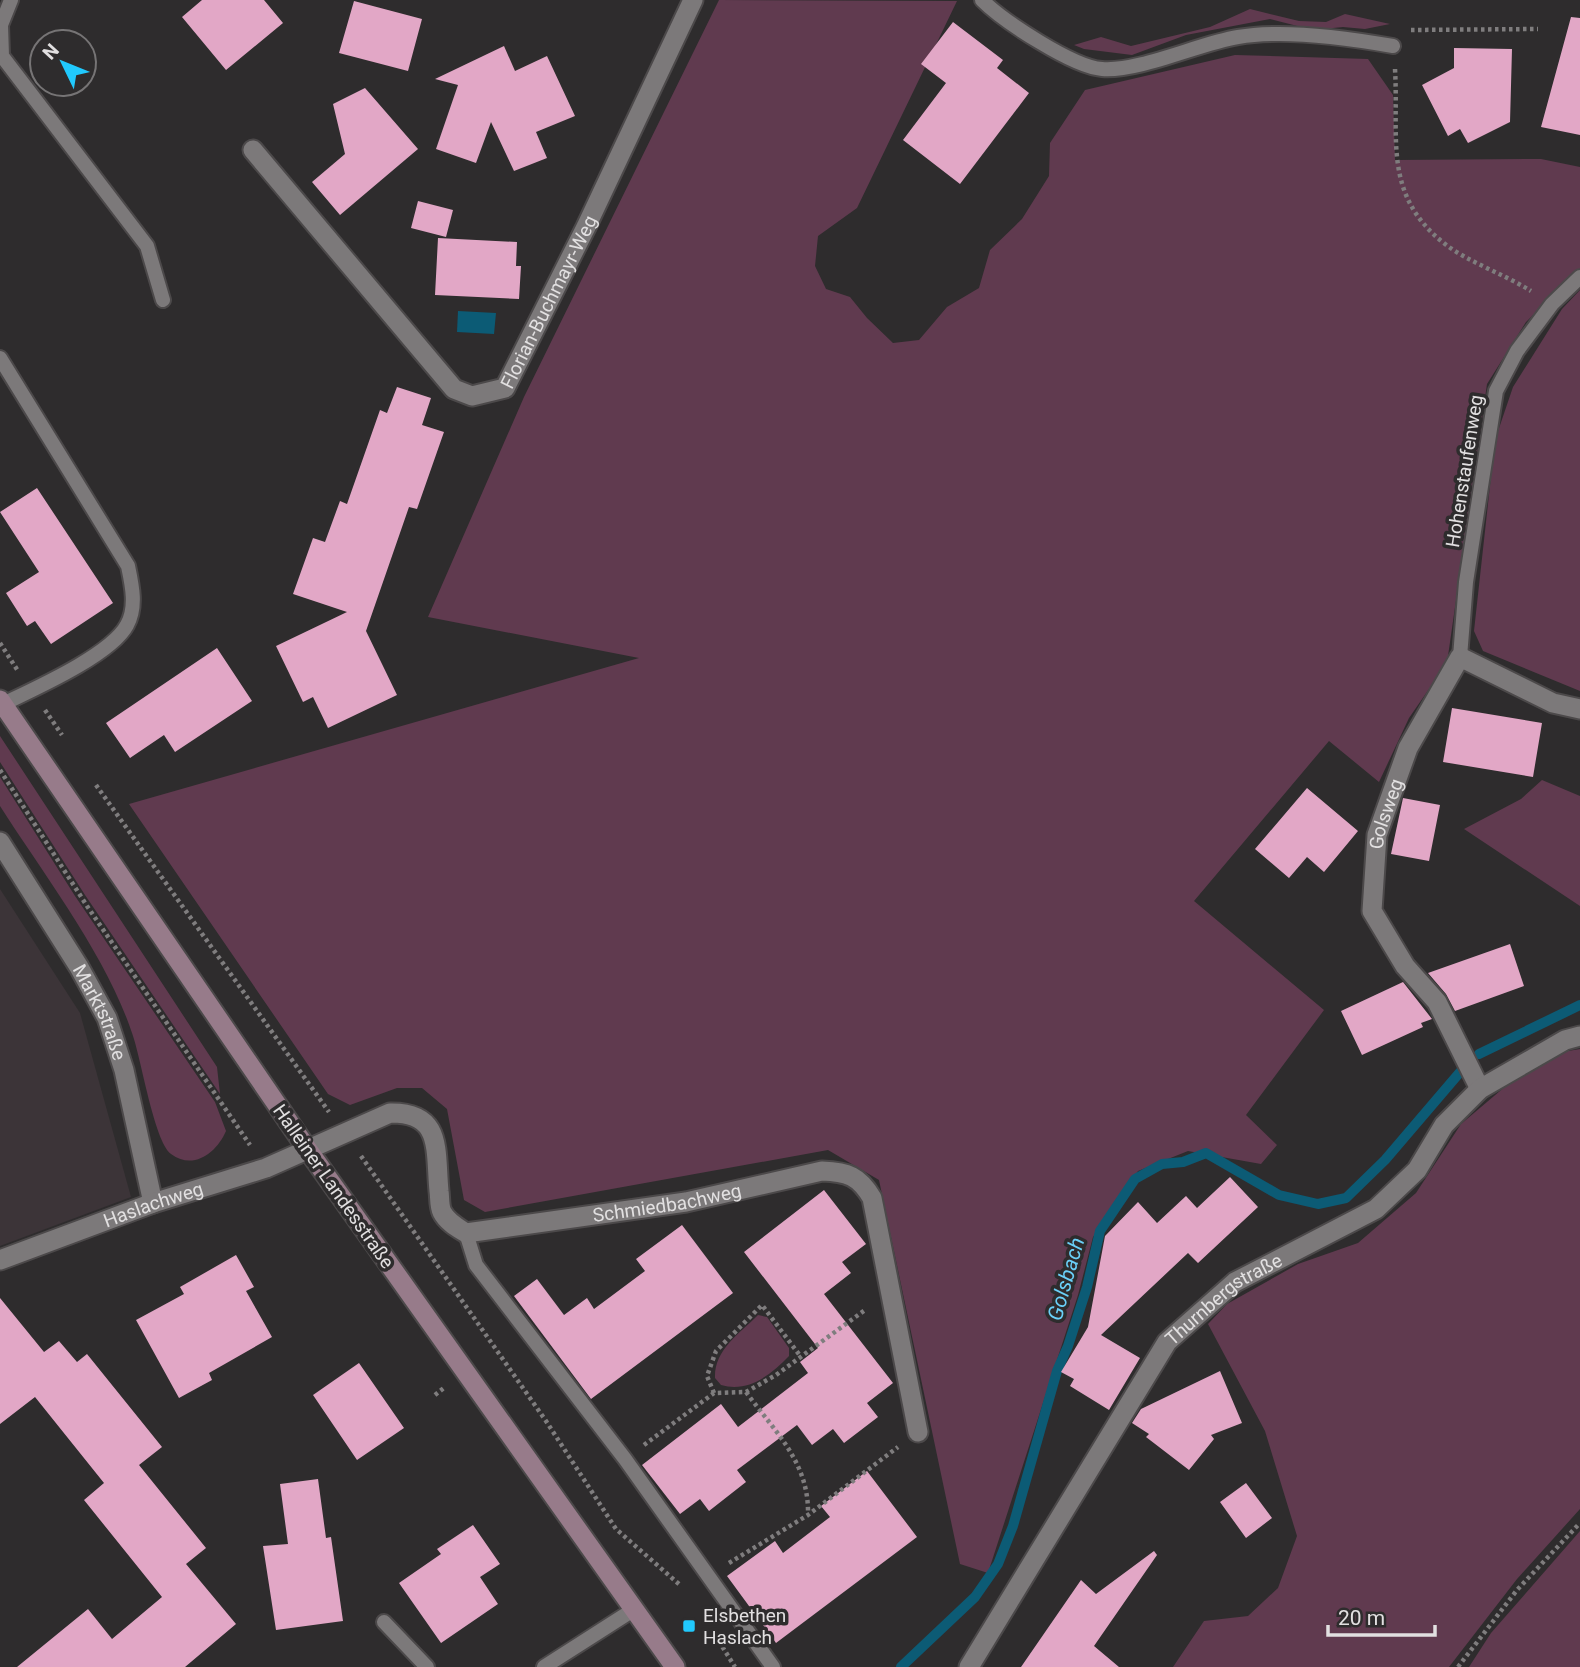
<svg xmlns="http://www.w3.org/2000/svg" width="1580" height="1667" font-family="Roboto,sans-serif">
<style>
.built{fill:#3c3438}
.green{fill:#603a4f}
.water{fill:#0c5b75}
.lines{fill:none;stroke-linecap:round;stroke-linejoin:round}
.stream{stroke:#0c5b75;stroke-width:10}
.building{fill:#e2a7c6}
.service-casing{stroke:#4c494a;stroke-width:18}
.minor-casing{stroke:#4c494a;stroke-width:23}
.secondary-casing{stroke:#4c494a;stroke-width:23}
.path{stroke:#7f7d7e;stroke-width:4.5;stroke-dasharray:3.5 3.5;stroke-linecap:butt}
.service{stroke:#7c797a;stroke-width:14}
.minor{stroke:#7c797a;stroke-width:19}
.secondary{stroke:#977b8a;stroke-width:19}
.poi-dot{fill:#21c9fd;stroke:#2e2c2d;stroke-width:2.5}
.labels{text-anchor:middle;stroke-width:7;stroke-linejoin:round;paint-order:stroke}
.street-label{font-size:19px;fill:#e2e0e1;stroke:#2e2c2d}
.poi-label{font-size:19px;fill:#e2e0e1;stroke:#2e2c2d;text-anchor:start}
.water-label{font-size:21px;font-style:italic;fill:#6ad0f8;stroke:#2e2c2d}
</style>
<rect width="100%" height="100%" fill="#2e2c2d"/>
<!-- built -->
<path class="built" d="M 0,889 L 80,1013 L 131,1197 L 0,1246 Z"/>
<!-- green -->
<path class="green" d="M 719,0 L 957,1 L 857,208 L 818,236 L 815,266 L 826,289 L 850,297 L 867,318 L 893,343 L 919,340 L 947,307 L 979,288 L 990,250 L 1022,219 L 1049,176 L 1050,143 L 1085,90 L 1235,55 L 1368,59 L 1393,95 L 1395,160 L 1541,159 L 1580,167 L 1580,269 L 1526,322 L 1487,384 L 1447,663 L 1409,718 L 1379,782 L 1329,741 L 1194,901 L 1324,1010 L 1246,1115 L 1277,1145 L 1261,1164 L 1188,1151 L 1138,1171 L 1093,1237 L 1078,1295 L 988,1573 L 960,1564 L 879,1180 L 828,1150 L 485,1212 L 464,1200 L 447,1109 L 422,1088 L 397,1088 L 350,1105 L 328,1094 L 129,804 L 639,658 L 428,617 L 524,397 Z
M 1250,9 L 1299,21 L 1326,22 L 1345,14 L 1390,24 L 1365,29 L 1343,27 L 1313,30 L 1270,19 L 1186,35 L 1132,55 L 1084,49 L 1074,45 L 1101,37 L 1131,46 L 1210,27 Z
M 1580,290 L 1580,691 L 1483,651 L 1474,631 L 1495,440 L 1513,387 L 1562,309 Z
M 0,736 L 217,1067 L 220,1094 L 85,895 L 0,762 Z
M 0,777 L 75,896 L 215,1102 L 226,1131 C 217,1152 194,1171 171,1154 C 154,1141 141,1057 132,1033 C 106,955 44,875 0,806 Z
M 1542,780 L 1580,796 L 1580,906 L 1464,829 L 1521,799 Z
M 1580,1049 L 1580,1509 L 1517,1579 L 1449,1667 L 1173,1667 L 1204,1621 L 1248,1616 L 1278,1588 L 1297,1536 L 1265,1431 L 1208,1324 L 1227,1304 L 1298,1264 L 1358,1243 L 1416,1193 L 1461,1124 L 1507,1085 L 1568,1051 Z
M 758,1315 L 767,1317 L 789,1348 L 789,1356 C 771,1375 748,1393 721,1385 L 715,1378 C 714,1350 739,1334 758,1315 Z
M 1580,1531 L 1580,1667 L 1469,1667 L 1491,1633 Z"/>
<!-- water -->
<path class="water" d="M 458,311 L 496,313 L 494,334 L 457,332 Z"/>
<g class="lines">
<!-- stream -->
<path class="stream" d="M 1479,1054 L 1580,1005
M 901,1667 L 975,1597 L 998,1564 L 1013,1526 L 1057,1371 L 1068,1346 L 1087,1287 L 1100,1231 L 1135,1179 L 1162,1164 L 1183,1162 L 1206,1153 L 1279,1195 L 1318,1204 L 1346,1198 L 1385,1160 L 1461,1071"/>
</g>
<!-- building -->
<path class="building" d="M 202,0 L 264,0 L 283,23 L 226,70 L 182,17 Z
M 354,1 L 422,19 L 408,71 L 339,53 Z
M 1571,17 L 1580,18 L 1580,135 L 1541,127 Z
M 953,22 L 1003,60 L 997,68 L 1029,93 L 960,184 L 903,140 L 946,83 L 921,64 Z
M 504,46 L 515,71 L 547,56 L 575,116 L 536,132 L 547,158 L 514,171 L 491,122 L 476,163 L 436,149 L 458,85 L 435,79 Z
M 1454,48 L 1512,49 L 1510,122 L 1468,143 L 1460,129 L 1448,136 L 1422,85 L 1454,68 Z
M 365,88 L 418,149 L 340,215 L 312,182 L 345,154 L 333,104 Z
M 418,201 L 453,210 L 446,237 L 411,228 Z
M 438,238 L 517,242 L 516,266 L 521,266 L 519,299 L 435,295 Z
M 397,387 L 431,398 L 422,425 L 444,432 L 417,509 L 409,507 L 366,631 L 397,695 L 328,728 L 313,697 L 303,702 L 276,646 L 347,612 L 293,594 L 313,538 L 325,542 L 340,501 L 347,504 L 380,410 L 387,413 Z
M 37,488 L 113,603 L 51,644 L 35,621 L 27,626 L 6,593 L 39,572 L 0,512 Z
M 217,648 L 252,701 L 175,752 L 164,735 L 130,758 L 106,723 Z
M 1452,708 L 1542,723 L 1533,777 L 1443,762 Z
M 1307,788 L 1358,831 L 1324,872 L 1307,857 L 1289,878 L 1255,849 Z
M 1403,798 L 1440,805 L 1429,861 L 1391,854 Z
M 1510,944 L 1524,986 L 1455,1011 L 1446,994 L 1428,973 Z
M 1403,982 L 1432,1019 L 1421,1023 L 1423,1027 L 1362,1055 L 1341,1011 Z
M 1230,1177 L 1258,1207 L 1198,1263 L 1188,1253 L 1101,1335 L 1140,1358 L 1109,1410 L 1070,1386 L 1074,1379 L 1061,1372 L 1088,1327 L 1105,1236 L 1138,1202 L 1157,1223 L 1186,1196 L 1197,1208 Z
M 824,1190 L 866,1244 L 842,1262 L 851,1273 L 824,1294 L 893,1383 L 867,1403 L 878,1417 L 844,1443 L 833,1429 L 812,1445 L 797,1425 L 737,1470 L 746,1482 L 709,1511 L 700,1499 L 680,1514 L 642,1465 L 721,1404 L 738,1427 L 808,1373 L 800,1362 L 818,1348 L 744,1252 Z
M 682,1225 L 733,1293 L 591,1399 L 514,1296 L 537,1279 L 564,1315 L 587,1298 L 594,1309 L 645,1271 L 636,1259 Z
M 236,1255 L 254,1287 L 246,1291 L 272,1337 L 209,1373 L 212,1380 L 179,1398 L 136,1320 L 184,1294 L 180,1287 Z
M 0,1298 L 44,1352 L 59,1341 L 77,1362 L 87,1354 L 162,1447 L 139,1465 L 206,1548 L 186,1564 L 236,1624 L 185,1667 L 17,1667 L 88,1609 L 112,1639 L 162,1597 L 84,1500 L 104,1483 L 35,1397 L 0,1424 Z
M 359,1363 L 404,1428 L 357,1460 L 313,1395 Z
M 1220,1371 L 1242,1423 L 1211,1435 L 1214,1439 L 1189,1470 L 1146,1437 L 1149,1434 L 1132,1423 L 1141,1409 Z
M 867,1471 L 917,1537 L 776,1643 L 727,1576 L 775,1541 L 783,1553 L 830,1517 L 821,1506 Z
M 318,1479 L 326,1538 L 331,1537 L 343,1621 L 276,1630 L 263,1546 L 288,1544 L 280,1484 Z
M 1246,1483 L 1272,1518 L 1246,1538 L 1220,1502 Z
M 473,1525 L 500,1564 L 480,1577 L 498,1604 L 441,1643 L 399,1583 L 441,1554 L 437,1549 Z
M 1154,1551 L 1157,1555 L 1094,1646 L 1119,1667 L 1021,1667 L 1081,1580 L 1096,1594 Z"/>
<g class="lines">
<defs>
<path id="service" d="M 11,0 L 1,25 L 2,56 L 147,246 L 163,300
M 982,0 C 1003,21 1073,67 1102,69 C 1139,72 1200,43 1238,37 C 1283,29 1348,38 1393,46
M 0,358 L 128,566 C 132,585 137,607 127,625 C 111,655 34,689 3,704
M 1460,657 L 1466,582 L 1496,391 L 1517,351 L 1552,304 L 1580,277
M 466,1233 L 476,1265 L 625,1459 L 773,1667
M 384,1622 L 427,1667
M 544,1667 L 633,1610"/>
<g id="minor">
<path id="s1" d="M 253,150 L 454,389 L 472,396 L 505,388 L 586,227 L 693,0"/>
<path id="s2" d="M 0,842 L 79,967 L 107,1018 L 124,1070 L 153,1203"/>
<path id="s3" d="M 1480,1089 L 1437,1002 L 1405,966 L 1372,911 L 1377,835 L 1408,748 L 1460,657 L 1553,703 L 1580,709"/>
<path id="s4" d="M 0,1260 L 153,1203 L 266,1168 L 390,1113 C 443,1112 435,1150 439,1191 C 440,1197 439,1206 442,1212 C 447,1222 458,1228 466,1233 L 686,1202 L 822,1171 C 848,1172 859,1176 872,1198 L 918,1432"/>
<path id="s5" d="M 969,1667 L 1167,1342 L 1235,1282 L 1376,1209 L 1417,1170 L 1444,1125 L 1480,1089 L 1565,1040 L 1580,1036"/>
</g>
<path id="secondary" d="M 0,700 L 308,1150 L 675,1667"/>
</defs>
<!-- service casing -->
<use href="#service" class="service-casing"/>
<!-- minor casing -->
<use href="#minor" class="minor-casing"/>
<!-- secondary casing -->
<use href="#secondary" class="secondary-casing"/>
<!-- path -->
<path class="path" d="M 1411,30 L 1538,29
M 1395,69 C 1399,138 1382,195 1445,244 C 1468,262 1504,274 1531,291
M 0,643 L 18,671
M 45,710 L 62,735
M 0,770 L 87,906 L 250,1145
M 96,785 L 329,1112
M 361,1156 L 546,1421 L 616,1529 L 680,1585
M 746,1392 C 775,1432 809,1462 808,1514
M 714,1393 L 707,1376 L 716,1351 L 762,1305 L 801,1357
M 435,1395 L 445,1387
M 644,1445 L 714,1393 L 746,1392 L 776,1375 L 865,1310
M 729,1563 L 808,1515 L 898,1447
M 715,1635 L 735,1667
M 1458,1667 L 1517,1590 L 1580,1523"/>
<!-- service -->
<use href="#service" class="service"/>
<!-- minor -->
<use href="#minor" class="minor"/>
<!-- secondary -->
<use href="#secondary" class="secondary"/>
</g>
<!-- markers -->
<rect class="poi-dot" x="682" y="1619" width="14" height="14" rx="3.5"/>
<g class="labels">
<!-- street labels -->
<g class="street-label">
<text dy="7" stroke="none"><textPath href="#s1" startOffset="462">Florian-Buchmayr-Weg</textPath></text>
<text transform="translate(1464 471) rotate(-81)" y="7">Hohenstaufenweg</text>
<text dy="7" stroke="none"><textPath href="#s3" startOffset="308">Golsweg</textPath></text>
<text dy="7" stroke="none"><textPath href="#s2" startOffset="198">Marktstraße</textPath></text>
<text transform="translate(334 1186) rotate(55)" y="7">Halleiner Landesstraße</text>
<text dy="7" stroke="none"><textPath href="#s4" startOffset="782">Schmiedbachweg</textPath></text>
<text dy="7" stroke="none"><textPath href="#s4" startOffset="163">Haslachweg</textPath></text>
<text dy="7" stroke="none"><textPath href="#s5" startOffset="452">Thurnbergstraße</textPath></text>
</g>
<!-- poi labels -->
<g class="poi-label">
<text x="703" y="1622">Elsbethen<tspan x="703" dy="22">Haslach</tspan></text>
</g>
<!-- water labels -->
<g class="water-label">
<text transform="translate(1066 1279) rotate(-74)" y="7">Golsbach</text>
</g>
</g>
<!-- north arrow -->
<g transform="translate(63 63) rotate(313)"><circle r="33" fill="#2e2c2d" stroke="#767475" stroke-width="2"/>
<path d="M0-5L12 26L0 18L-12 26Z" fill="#21c9fd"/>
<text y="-10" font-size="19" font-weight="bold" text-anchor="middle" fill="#e2e0e1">N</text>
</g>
<!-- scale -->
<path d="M1328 1625v10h107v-10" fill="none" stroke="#e2e0e1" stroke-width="3.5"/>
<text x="1338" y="1625" font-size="21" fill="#e2e0e1" stroke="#2e2c2d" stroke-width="5" paint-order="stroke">20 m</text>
</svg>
